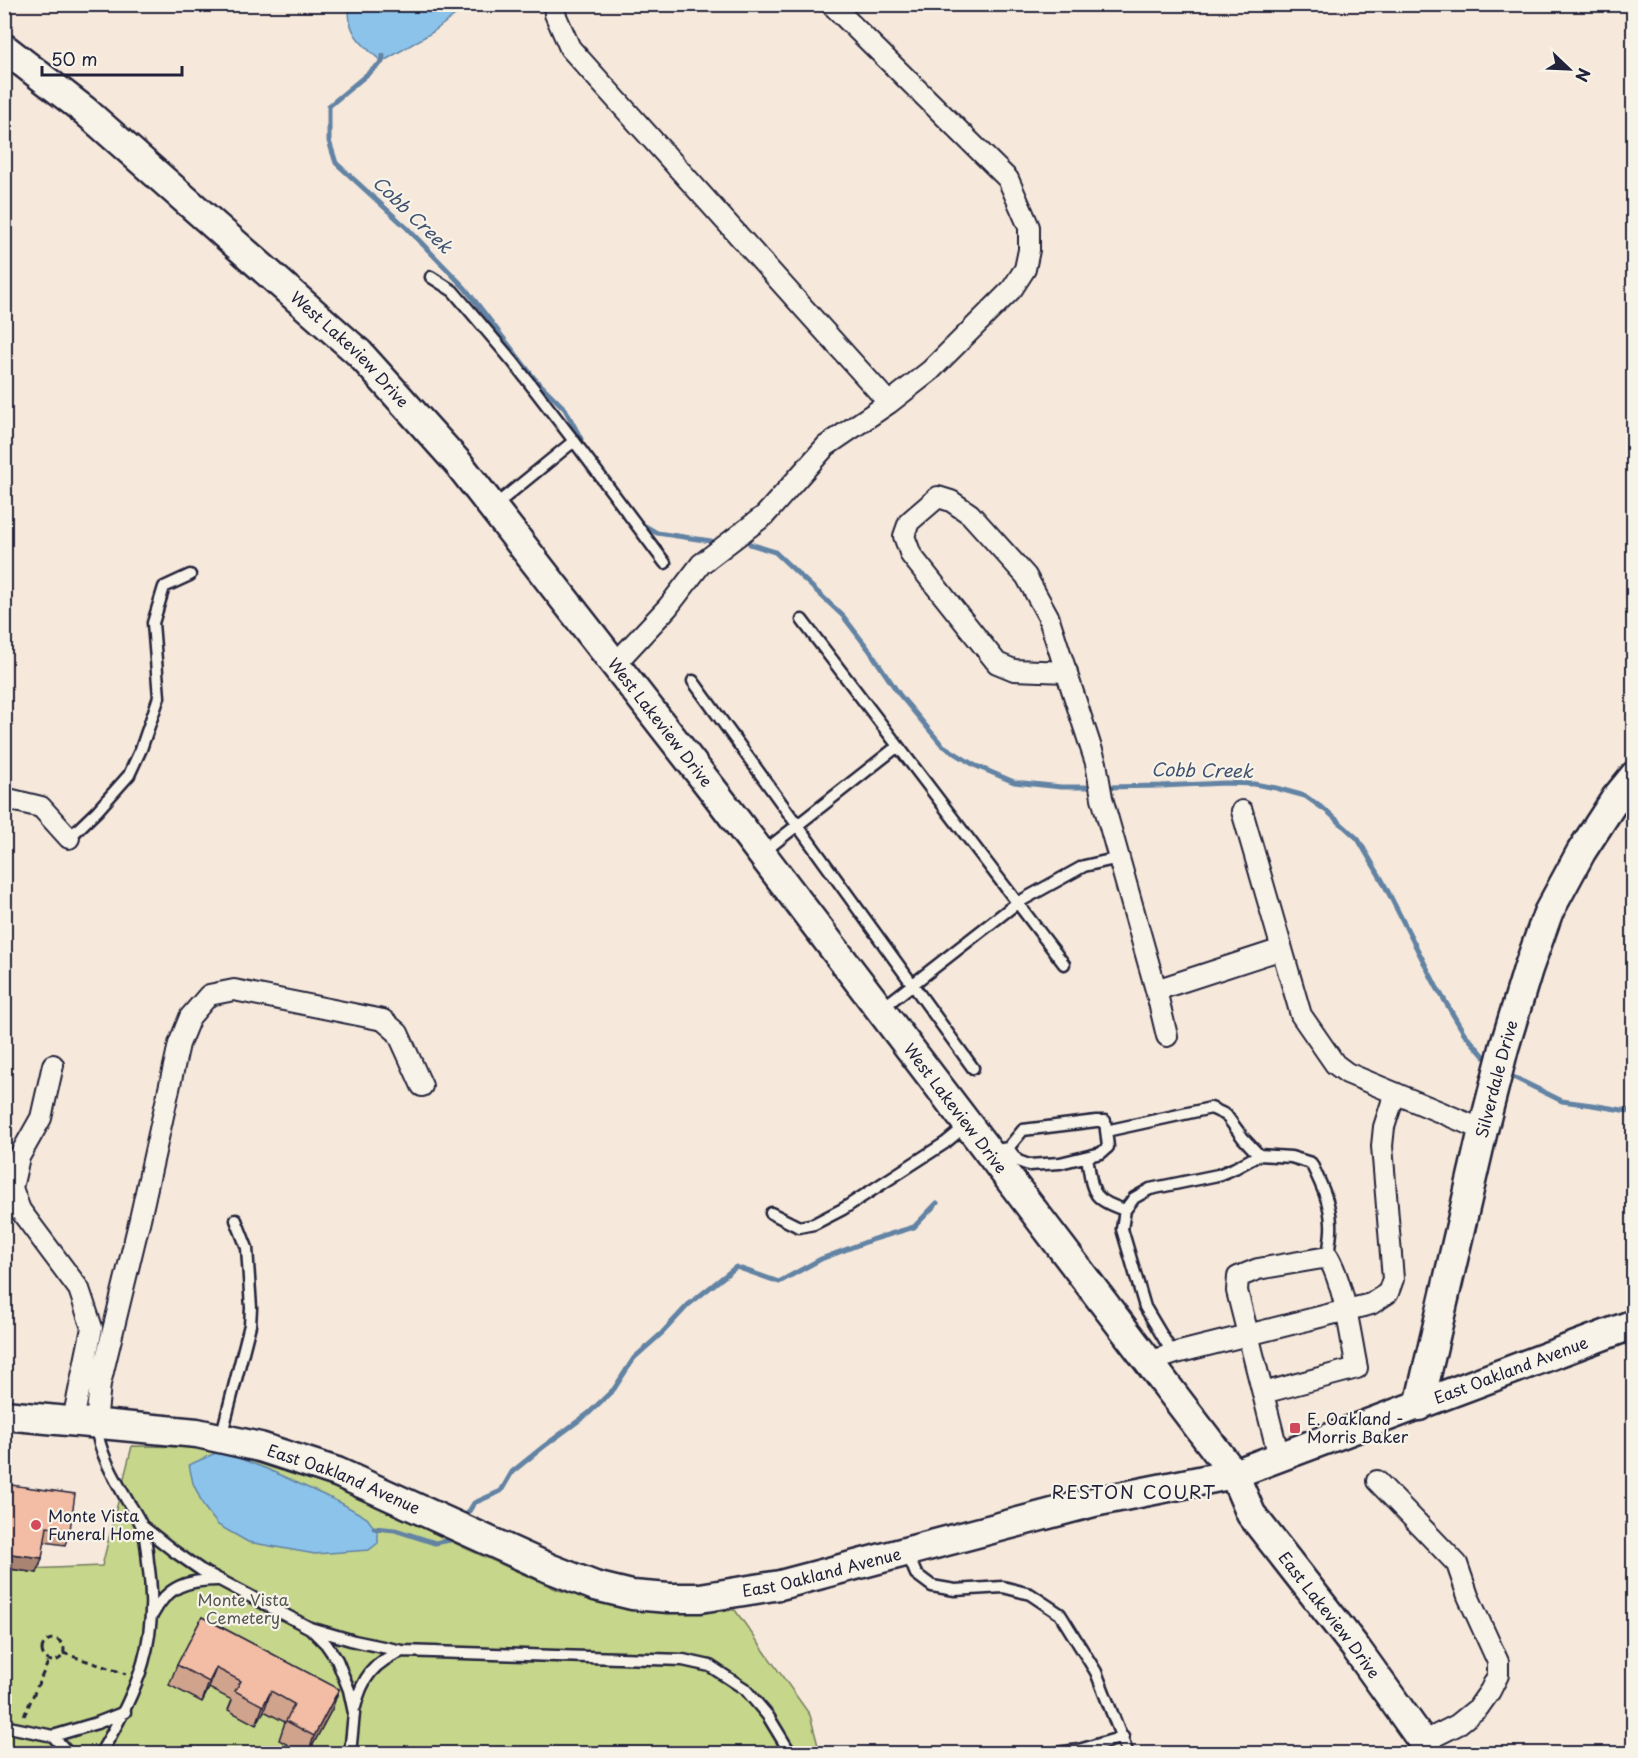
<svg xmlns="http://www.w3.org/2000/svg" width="1638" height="1758" font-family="'Playpen Sans',sans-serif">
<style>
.green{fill:#c6d68a;stroke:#747c62;stroke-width:1.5}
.water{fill:#8cc3ea;stroke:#6283a4;stroke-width:1.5}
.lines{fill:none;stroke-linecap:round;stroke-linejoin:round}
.stream{stroke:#6283a4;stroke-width:5}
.lane-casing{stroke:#22223b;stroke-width:15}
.street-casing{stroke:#22223b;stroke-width:24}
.secondary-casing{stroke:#22223b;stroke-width:33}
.path{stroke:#22223b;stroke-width:3;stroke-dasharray:6 4.5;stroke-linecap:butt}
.lane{stroke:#f7f3e8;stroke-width:10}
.street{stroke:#f7f3e8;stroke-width:20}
.secondary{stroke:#f7f3e8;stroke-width:28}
.wall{fill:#d0a38d;stroke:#22223b;stroke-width:1.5}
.shaded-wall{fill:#a98473;stroke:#22223b;stroke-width:1.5}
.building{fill:#f2bda4;stroke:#22223b;stroke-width:1.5}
.poi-dot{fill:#d1495b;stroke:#f7f3e8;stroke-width:2}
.labels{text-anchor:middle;stroke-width:4.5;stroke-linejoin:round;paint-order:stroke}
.street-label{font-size:16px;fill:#22223b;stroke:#f7f3e8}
.poi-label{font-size:16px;fill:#22223b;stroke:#f7f3e8;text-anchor:start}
.park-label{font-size:16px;fill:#535853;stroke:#f7f3e8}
.water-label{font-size:18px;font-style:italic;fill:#425270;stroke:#f7f3e8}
.neighbourhood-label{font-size:18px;letter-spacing:1.5px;fill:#22223b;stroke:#f7f3e8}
</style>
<rect width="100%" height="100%" fill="#f6e8da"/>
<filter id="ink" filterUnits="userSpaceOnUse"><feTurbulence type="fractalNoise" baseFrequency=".0167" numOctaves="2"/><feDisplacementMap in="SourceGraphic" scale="12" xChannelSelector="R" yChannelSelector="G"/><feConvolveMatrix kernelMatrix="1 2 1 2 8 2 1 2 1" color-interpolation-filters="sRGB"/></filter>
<g filter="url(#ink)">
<!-- green -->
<path class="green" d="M 132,1446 L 207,1447 L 289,1471 L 366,1500 L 465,1548 L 558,1590 L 643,1610 L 735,1610 L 810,1715 L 820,1753 L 5,1753 L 4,1570 L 102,1566 Z"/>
<!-- water -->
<path class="water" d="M 350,4 L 468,4 L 468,5 L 433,32 L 382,62 C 363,45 345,33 350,4 Z
M 220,1451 L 267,1469 L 341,1503 L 367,1518 L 378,1533 L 378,1543 L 369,1550 L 315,1554 L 248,1542 L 218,1525 L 204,1507 L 193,1483 L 189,1465 Z"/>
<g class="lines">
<!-- stream -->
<path class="stream" d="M 383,56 L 382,62 L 329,106 L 329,141 L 336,163 L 407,228 L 465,288 L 534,378 L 565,409 L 581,439
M 638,522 L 657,533 L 711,541
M 750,544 L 775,552 L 843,616 L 870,651 L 899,694 L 942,745 L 974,765 L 1014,782 L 1061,787 L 1096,787
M 1105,787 L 1161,786 L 1225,783 L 1254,784 L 1276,788 L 1305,796 L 1328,812 L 1358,839 L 1382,880 L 1436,986 L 1464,1033 L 1490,1063
M 1507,1074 L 1562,1101 L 1592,1105 L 1634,1112
M 468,1513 L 474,1503 L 501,1491 L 512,1472 L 543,1447 L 589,1413 L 614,1389 L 634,1358 L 662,1333 L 688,1305 L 736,1267 L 779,1282 L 821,1259 L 871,1240 L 914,1227 L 937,1203
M 374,1528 L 395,1530 L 435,1543 L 455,1539"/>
<defs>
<path id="lane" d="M 431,277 L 453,291 L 514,363 L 574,441 L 493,507
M 574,441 L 665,563
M 802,620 L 1064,964
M 693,681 L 973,1068
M 69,838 L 97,811 L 129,775 L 141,749 L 159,697 L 153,623 L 164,587 L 190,575
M 762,853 L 898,746
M 881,1009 L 1017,903 L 1084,866 L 1119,858
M 1106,1131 L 1211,1108 L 1226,1115 L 1243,1138 L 1259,1155
M 991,1151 L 1008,1148 L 1018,1161 L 1029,1165 L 1060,1163 L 1101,1153 L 1108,1147 L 1105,1121 L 1096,1121 L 1023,1130 L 1008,1148
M 1087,1157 C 1093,1190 1089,1199 1125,1210
M 771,1213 L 799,1227 L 814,1224 L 843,1209 L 945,1143 L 967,1125
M 1173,1354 L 1145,1307 L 1122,1229 L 1125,1210 L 1134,1198 L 1150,1189 L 1218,1175 L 1235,1168 L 1259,1155 L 1291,1157 L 1311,1163 C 1320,1182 1330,1201 1331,1223 C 1332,1234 1329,1245 1328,1257
M 96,1426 C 100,1455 114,1477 128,1502 C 133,1509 138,1518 142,1526 C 146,1537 147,1550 148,1562 C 160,1639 139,1689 100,1754
M 221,1437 L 250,1325 L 251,1308 L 247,1248 L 236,1220
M 142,1526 L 175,1552 L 201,1570 L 310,1628 L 326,1644 L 337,1660 L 349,1690 L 354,1713 L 350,1754
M 907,1553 L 916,1574 L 932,1586 L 955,1590 L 1003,1587 L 1030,1594 L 1060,1614 L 1096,1672 L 1128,1754
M 153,1614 C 167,1586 188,1580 217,1580
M 310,1628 L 354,1641 L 402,1651 L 683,1660 L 710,1666 L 745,1689 L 768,1716 L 791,1754
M 355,1707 C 362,1678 374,1662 402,1651
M 4,1726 L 53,1736 L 97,1723 L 125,1712
M 53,1736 L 69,1754
M 1048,1754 L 1079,1750 L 1123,1737"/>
<path id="street" d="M 554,4 L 555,14 L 570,48 L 889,403
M 615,664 L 668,607 L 701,564 L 765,515 L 826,446 L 889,403 L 930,371 L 1012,289 L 1025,269 L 1029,250 L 1029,227 L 1008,179 L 831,4
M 1067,672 L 1014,670 L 997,663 L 911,555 L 904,536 L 909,522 L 938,497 L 951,501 L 970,514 L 1026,576 L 1048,616 L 1096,763 L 1102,798 L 1156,990 L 1167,1036
M 4,798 L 41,807 L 69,838
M 1242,811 L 1301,1015 L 1335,1064 L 1347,1073 L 1483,1130
M 1156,990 L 1282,949
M 53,1065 L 41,1118 L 19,1157 L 12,1188 L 20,1210 L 79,1289 L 92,1328 L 73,1420
M 1149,1362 L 1176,1353 L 1371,1304 L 1388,1293 L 1393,1279 L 1382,1146 L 1384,1127 L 1395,1093
M 1263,1393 L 1357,1368 C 1350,1334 1345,1287 1328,1257 L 1258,1269 L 1238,1277 L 1237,1291 L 1279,1457
M 96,1423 L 100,1384 L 140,1219 L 179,1044 L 190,1017 L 209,995 L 234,990 L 383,1020 L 398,1033 L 422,1086
M 1377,1481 L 1457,1564 L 1468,1596 L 1498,1662 L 1498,1675 L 1490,1691 L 1478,1708 L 1457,1725 L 1423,1742"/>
<g id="secondary">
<path id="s1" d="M 4,48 L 84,110 L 359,353 L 458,463 L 716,794 L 1234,1474 L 1251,1514 L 1355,1647 L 1423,1742 L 1430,1754"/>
<path id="s2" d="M 1419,1406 L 1483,1130 L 1504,1048 L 1528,969 L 1548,913 L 1581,852 L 1616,798 L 1634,776"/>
<path id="s3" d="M 4,1415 L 197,1433 L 260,1447 L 337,1472 L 549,1568 L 595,1586 L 632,1595 L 669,1598 L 700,1598 L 780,1585 L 1094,1502 L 1234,1474 L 1634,1324"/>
</g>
</defs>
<!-- lane casing -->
<use href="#lane" class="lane-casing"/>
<!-- street casing -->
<use href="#street" class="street-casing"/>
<!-- secondary casing -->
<use href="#secondary" class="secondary-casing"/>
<!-- path -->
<path class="path" d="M42 1650a11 11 0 1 1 22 0a11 11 0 1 1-22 0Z
M 63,1653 L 126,1674
M 24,1716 L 49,1660"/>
<!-- lane -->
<use href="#lane" class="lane"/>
<!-- street -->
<use href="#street" class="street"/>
<!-- secondary -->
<use href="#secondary" class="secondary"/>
</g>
<!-- wall -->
<path class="wall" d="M 4,1484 L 70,1530 L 65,1545 L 44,1542 L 42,1558 L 37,1573 L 4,1568 Z
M 202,1617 L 339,1689 L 332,1709 L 308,1754 L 304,1754 L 279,1740 L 285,1722 L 264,1711 L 256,1725 L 228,1710 L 232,1700 L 209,1688 L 202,1702 L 169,1685 L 177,1665 Z"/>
<!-- shaded-wall -->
<path class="shaded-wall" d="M 4,1553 L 42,1558 L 37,1573 L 4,1568 Z
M 216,1668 L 209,1688 L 202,1702 L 209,1682 Z
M 339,1689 L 332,1709 L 308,1754 L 314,1736 Z
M 271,1691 L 264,1711 L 256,1725 L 263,1706 Z"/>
<!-- building -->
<path class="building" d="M 4,1484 L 75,1494 L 70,1530 L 47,1527 L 42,1558 L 4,1553 Z
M 202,1617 L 339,1689 L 314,1736 L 286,1721 L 294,1704 L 271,1691 L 263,1706 L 235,1691 L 241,1681 L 216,1668 L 209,1682 L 177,1665 Z"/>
</g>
<!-- markers -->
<g class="poi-dot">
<rect x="1289" y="1422" width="12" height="12" rx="3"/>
<circle cx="36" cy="1525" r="6"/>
</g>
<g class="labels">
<!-- street labels -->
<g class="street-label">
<text dy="6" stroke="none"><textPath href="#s1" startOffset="459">West Lakeview Drive</textPath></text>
<text dy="6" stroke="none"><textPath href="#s1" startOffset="945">West Lakeview Drive</textPath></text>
<text dy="6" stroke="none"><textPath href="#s2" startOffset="336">Silverdale Drive</textPath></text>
<text dy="6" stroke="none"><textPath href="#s1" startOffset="1431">West Lakeview Drive</textPath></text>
<text dy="6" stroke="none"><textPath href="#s3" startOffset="1572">East Oakland Avenue</textPath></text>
<text dy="6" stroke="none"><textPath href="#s3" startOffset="348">East Oakland Avenue</textPath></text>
<text dy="6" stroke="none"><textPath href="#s3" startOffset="852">East Oakland Avenue</textPath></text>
<text dy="6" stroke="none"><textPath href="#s1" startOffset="2062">East Lakeview Drive</textPath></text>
</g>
<!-- poi labels -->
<g class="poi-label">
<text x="1307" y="1425">E. Oakland -<tspan x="1307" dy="18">Morris Baker</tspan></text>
<text x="48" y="1522">Monte Vista<tspan x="48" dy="18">Funeral Home</tspan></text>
</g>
<!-- park labels -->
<g class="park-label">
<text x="243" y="1606">Monte Vista<tspan x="243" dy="18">Cemetery</tspan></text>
</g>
<!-- water labels -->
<g class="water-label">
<text transform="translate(412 215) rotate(44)" y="6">Cobb Creek</text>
<text transform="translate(1202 771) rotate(1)" y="6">Cobb Creek</text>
</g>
<!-- neighbourhood labels -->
<g class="neighbourhood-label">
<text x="1134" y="1499">RESTON COURT</text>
</g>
</g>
<!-- margin -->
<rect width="1638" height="1758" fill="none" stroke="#f7f3e8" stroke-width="24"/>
<rect x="12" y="12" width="1614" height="1734" fill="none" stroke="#22223b" stroke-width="2" filter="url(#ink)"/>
<!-- north arrow -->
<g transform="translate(1569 69) rotate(113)" stroke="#f7f3e8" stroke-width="4.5" paint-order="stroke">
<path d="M0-4.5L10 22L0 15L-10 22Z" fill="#22223b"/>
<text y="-9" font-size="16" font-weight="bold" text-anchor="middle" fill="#22223b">N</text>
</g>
<!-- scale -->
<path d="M42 66v9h140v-9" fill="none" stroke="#22223b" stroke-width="3"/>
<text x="51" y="66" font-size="18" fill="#22223b" stroke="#f7f3e8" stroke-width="4.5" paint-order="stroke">50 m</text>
</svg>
